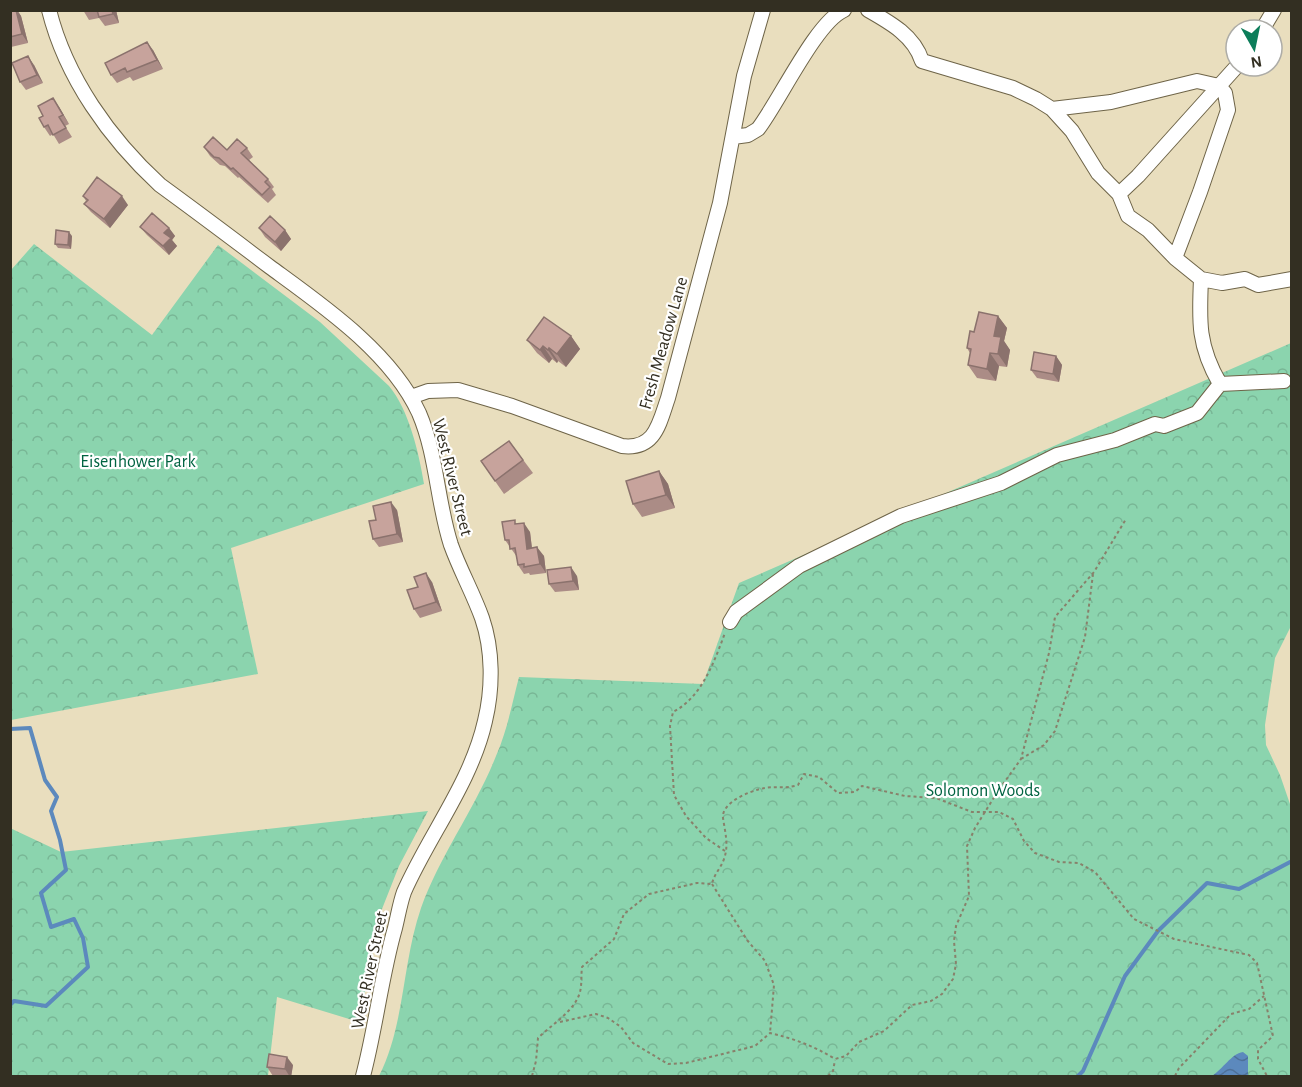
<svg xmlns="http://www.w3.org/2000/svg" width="1302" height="1087" font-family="'Alegreya Sans',sans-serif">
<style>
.park{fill:url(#park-crowns)}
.water{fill:url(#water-waves)}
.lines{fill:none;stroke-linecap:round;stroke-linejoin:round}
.stream{stroke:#5c89bd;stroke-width:4}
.minor-casing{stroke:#6e6448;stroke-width:16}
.path{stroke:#88816b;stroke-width:2;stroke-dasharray:3 3;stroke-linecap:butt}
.minor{stroke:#fff;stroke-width:14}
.wall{fill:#ab8c86}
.shaded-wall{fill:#8b726d}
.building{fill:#c7a39c;stroke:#8b726d;stroke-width:1.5}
.labels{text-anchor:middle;stroke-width:4.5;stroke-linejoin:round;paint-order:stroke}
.street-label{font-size:18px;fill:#332f22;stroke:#fff}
.park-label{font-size:18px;fill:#006341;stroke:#fff}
</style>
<defs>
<pattern id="park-crowns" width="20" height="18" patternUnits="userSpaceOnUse" patternTransform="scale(1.5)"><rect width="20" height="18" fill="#8bd4ae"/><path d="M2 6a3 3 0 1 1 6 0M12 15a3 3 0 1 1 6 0" fill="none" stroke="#78b695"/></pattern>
<pattern id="water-waves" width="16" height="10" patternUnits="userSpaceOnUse" patternTransform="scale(1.5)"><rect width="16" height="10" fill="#5c89bd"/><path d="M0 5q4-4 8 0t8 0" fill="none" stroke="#4d7099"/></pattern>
</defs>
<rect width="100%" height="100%" fill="#e9debe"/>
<!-- park -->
<path class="park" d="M 34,244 L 152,335 L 218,245 L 320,322 L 389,386 C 409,410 419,453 424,484 L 231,548 L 258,674 L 11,720 L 11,270 Z
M 1291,343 L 1291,626 L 1275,658 L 1265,725 L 1266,745 L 1280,775 L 1291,807 L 1291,1076 L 379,1076 C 405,1025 402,963 421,908 C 440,855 475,809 496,756 C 507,731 512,704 519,677 L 703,684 L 739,583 Z
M 428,811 L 399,866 L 380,914 L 359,1022 L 277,997 L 268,1076 L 11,1076 L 10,828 L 61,852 Z"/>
<!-- water -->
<path class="water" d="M 1243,1052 L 1248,1056 L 1248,1076 L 1212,1076 C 1223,1069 1231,1054 1243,1052 Z"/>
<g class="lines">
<!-- stream -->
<path class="stream" d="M 10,729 L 30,728 L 45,780 L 57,797 L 51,811 L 60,840 L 66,870 L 41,893 L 51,927 L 74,919 L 83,938 L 88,967 L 46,1006 L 14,1001 L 10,1005
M 1078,1076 L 1083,1071 L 1125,976 L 1158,931 L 1207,883 L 1239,889 L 1292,861"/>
<defs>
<path id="minor" d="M 49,10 C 66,78 110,139 160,185 C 197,212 233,239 270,267 C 322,305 391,352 419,413 C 437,455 437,502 451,545 C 460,570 473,593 482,618 C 493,650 493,688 485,721 C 471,783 429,835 404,892 C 400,903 398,916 395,928 C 381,977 376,1027 363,1076
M 868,10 C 891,23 914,36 922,61 L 1013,88 L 1036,99 L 1052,109 L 1072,131 L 1098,173 L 1119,194 L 1128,216 L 1148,230 L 1175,258 L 1201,279 L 1222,283 L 1245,279 L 1258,285 L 1292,279
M 1262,30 L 1274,10
M 1052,109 L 1111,102 L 1197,81 L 1219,86 L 1225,93 L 1228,110 L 1200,192 L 1175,258
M 733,137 L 748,135 L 758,129 C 779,102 816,22 844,10
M 1119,194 L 1138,176 L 1237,66
M 1201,279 C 1199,322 1198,346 1220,384
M 411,397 L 428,391 L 458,390 L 512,406 L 622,446 C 655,450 659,424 668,398 L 720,203 L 744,76 L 763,10
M 730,622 L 736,612 L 799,566 L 901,516 L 1001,483 L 1057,455 L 1115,440 L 1155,424 L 1164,426 L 1197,413 L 1220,384 L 1284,381"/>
</defs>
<!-- minor casing -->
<use href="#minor" class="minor-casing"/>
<!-- path -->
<path class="path" d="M 1021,759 L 1044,745 L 1055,731 L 1085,637 L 1093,574
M 725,851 L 706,838 L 686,816 L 674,795 L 670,726 L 673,712 C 702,697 714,662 725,633
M 712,884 L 747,940 L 765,961 L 774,985 L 770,1033
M 560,1022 L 596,1014 L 608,1018 L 621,1027 L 633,1043 L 668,1064 L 686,1063 L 755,1046 L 770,1033 C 795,1039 814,1046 835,1059 L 846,1056 L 859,1042 L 884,1031 L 912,1005 L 931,1001 L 942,994 L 953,979 L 956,964 L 954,941 L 956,926 L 969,896 L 967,846 L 975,828 L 998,791 L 1021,759 L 1049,653 L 1055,617 L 1094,572 L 1126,519
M 532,1076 L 536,1061 L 538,1038 C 551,1025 575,1011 580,992 C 582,984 581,975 582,967 L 614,939 L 624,914 L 649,894 L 697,883 L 712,884 C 714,874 721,868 724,859 C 729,845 725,832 723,818 C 721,802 752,790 765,788 C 776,786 786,789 798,785 L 804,774 L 819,777 L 838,793 L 855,792 L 862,786 L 905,796 L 936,798 L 972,812 L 999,812 L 1013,819 L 1024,841 L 1035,853 L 1059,862 L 1079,863 L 1095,872 L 1134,919 L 1174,939 L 1249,955 L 1257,963 L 1273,1036 L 1258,1050 L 1258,1059 L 1267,1076
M 828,1076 L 833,1071 L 835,1060
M 1175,1076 L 1179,1068 L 1231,1014 L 1249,1009 L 1264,996"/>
<!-- minor -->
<use href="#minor" class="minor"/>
</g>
<!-- wall -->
<path class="wall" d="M 10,10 L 17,10 L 21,16 L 28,43 L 11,47 L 10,46 Z
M 83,10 L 116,10 L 119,23 L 105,26 L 99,18 L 89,20 Z
M 153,50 L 163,69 L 133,81 L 130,77 L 117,83 L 111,75 Z
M 34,65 L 43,83 L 26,90 L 20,82 Z
M 59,107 L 69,124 L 65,126 L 72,137 L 59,144 L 53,134 L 50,136 L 44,127 Z
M 204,147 L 227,150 L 247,148 L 253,157 L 249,160 L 268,179 L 274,187 L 272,189 L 276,195 L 268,203 L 239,177 L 238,178 L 225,166 L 220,165 L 210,156 Z
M 83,196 L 128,205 L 110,228 L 91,212 L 84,204 L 86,201 Z
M 140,227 L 169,228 L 175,236 L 172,240 L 177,246 L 169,255 L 147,235 Z
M 259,228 L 285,230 L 291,239 L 281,251 L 265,237 Z
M 72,236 L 71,249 L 58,248 L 55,244 Z
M 998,316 L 1007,328 L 1004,341 L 1010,350 L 1007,367 L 999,366 L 996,381 L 977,378 L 968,365 L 970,353 L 967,348 L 974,332 Z
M 571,336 L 580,349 L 566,367 L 558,361 L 557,363 L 552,359 L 549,363 L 537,353 L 527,340 Z
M 1056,356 L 1062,365 L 1059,382 L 1037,378 L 1031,370 Z
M 509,441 L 533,473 L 504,494 L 481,461 Z
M 659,471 L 668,484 L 675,508 L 642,517 L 633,504 Z
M 397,510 L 403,542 L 379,547 L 373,539 Z
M 517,524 L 530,532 L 532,548 L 544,556 L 546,573 L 530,575 L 529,573 L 524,574 L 518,565 L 517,557 L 505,540 Z
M 577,576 L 579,590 L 555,592 L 549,584 Z
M 432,582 L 442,611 L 420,618 L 414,609 Z
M 293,1065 L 291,1077 L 273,1076 L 267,1067 Z"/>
<!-- shaded-wall -->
<path class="shaded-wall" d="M 16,10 L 17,10 L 21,16 L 28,43 L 22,34 Z
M 112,10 L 116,10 L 119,23 L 113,14 Z
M 147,42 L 153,50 L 163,69 L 157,60 Z
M 28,56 L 34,65 L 43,83 L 37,75 Z
M 53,98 L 59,107 L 69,124 L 63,115 Z
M 122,196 L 128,205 L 110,228 L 104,219 Z
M 169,228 L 175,236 L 172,240 L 177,246 L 169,255 L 163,246 L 164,233 Z
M 285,230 L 291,239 L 281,251 L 275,242 Z
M 69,232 L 72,236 L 71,249 L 68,245 Z
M 998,316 L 1007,328 L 1004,341 L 1010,350 L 1007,367 L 998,354 L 994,336 Z
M 571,336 L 580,349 L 566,367 L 557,354 Z
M 543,346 L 552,359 L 549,363 L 540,350 Z
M 549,348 L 558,361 L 557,363 L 548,350 Z
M 990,353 L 999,366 L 996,381 L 987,369 Z
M 1056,356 L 1062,365 L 1059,382 L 1053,374 Z
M 659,471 L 668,484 L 675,508 L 666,495 Z
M 391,502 L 397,510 L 403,542 L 397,534 Z
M 524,523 L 530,532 L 533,558 L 527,549 Z
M 537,547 L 544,556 L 546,573 L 540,564 Z
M 571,567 L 577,576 L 579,590 L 573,581 Z
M 426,573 L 432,582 L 442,611 L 436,602 Z
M 287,1057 L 293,1065 L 291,1077 L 290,1077 L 285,1069 Z"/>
<!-- building -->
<path class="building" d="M 10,10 L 16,10 L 22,34 L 10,37 Z
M 97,10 L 112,10 L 113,14 L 99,17 Z
M 147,42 L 157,60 L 127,72 L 125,68 L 111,75 L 105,63 Z
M 28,56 L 37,75 L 20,82 L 12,63 Z
M 53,98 L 63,115 L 59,117 L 66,128 L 53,135 L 48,125 L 44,127 L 39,118 L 43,116 L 38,106 Z
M 213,137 L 227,150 L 237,139 L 247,148 L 241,153 L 268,179 L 265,182 L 270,187 L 262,195 L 233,168 L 231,169 L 219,158 L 214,157 L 204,147 Z
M 97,177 L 122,196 L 104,219 L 84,204 L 88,200 L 83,196 Z
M 152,213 L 169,228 L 164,233 L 171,238 L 163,246 L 140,227 Z
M 270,216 L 285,230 L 275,242 L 259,228 Z
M 56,230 L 69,232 L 68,245 L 55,244 Z
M 979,312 L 998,316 L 994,336 L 1001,337 L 998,354 L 990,353 L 987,369 L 968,365 L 971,349 L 967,348 L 970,331 L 974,332 Z
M 544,317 L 571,336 L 557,354 L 549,348 L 548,350 L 543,346 L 540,350 L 527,340 Z
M 1034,352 L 1056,356 L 1053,374 L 1031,370 Z
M 509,441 L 523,460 L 495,481 L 481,461 Z
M 659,471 L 666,495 L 633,504 L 626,481 Z
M 391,502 L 397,534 L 373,539 L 369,521 L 376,520 L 373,506 Z
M 515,520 L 515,524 L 524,523 L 527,549 L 537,547 L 540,564 L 524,567 L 524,564 L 518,565 L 515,548 L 510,549 L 509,540 L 505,540 L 502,522 Z
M 571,567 L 573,581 L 549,584 L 547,570 Z
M 426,573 L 436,602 L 414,609 L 407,590 L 418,587 L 414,577 Z
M 269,1054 L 287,1057 L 285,1069 L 267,1067 Z"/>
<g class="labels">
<!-- street labels -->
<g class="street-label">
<text transform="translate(663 343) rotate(-74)" y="6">Fresh Meadow Lane</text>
<text transform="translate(453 477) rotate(76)" y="6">West River Street</text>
<text transform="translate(369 970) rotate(-78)" y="6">West River Street</text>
</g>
<!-- park labels -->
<g class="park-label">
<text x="138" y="467">Eisenhower Park</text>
<text x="983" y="796">Solomon Woods</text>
</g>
</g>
<!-- border -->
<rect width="1302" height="1087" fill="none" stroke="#332f22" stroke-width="24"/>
<!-- north arrow -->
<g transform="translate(1254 48) rotate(171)"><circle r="28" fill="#ffffff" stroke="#adaca7" stroke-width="1.5"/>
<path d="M0-4.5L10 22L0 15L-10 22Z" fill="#0c7d5a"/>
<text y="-9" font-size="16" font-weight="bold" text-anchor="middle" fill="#332f22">N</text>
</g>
</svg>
